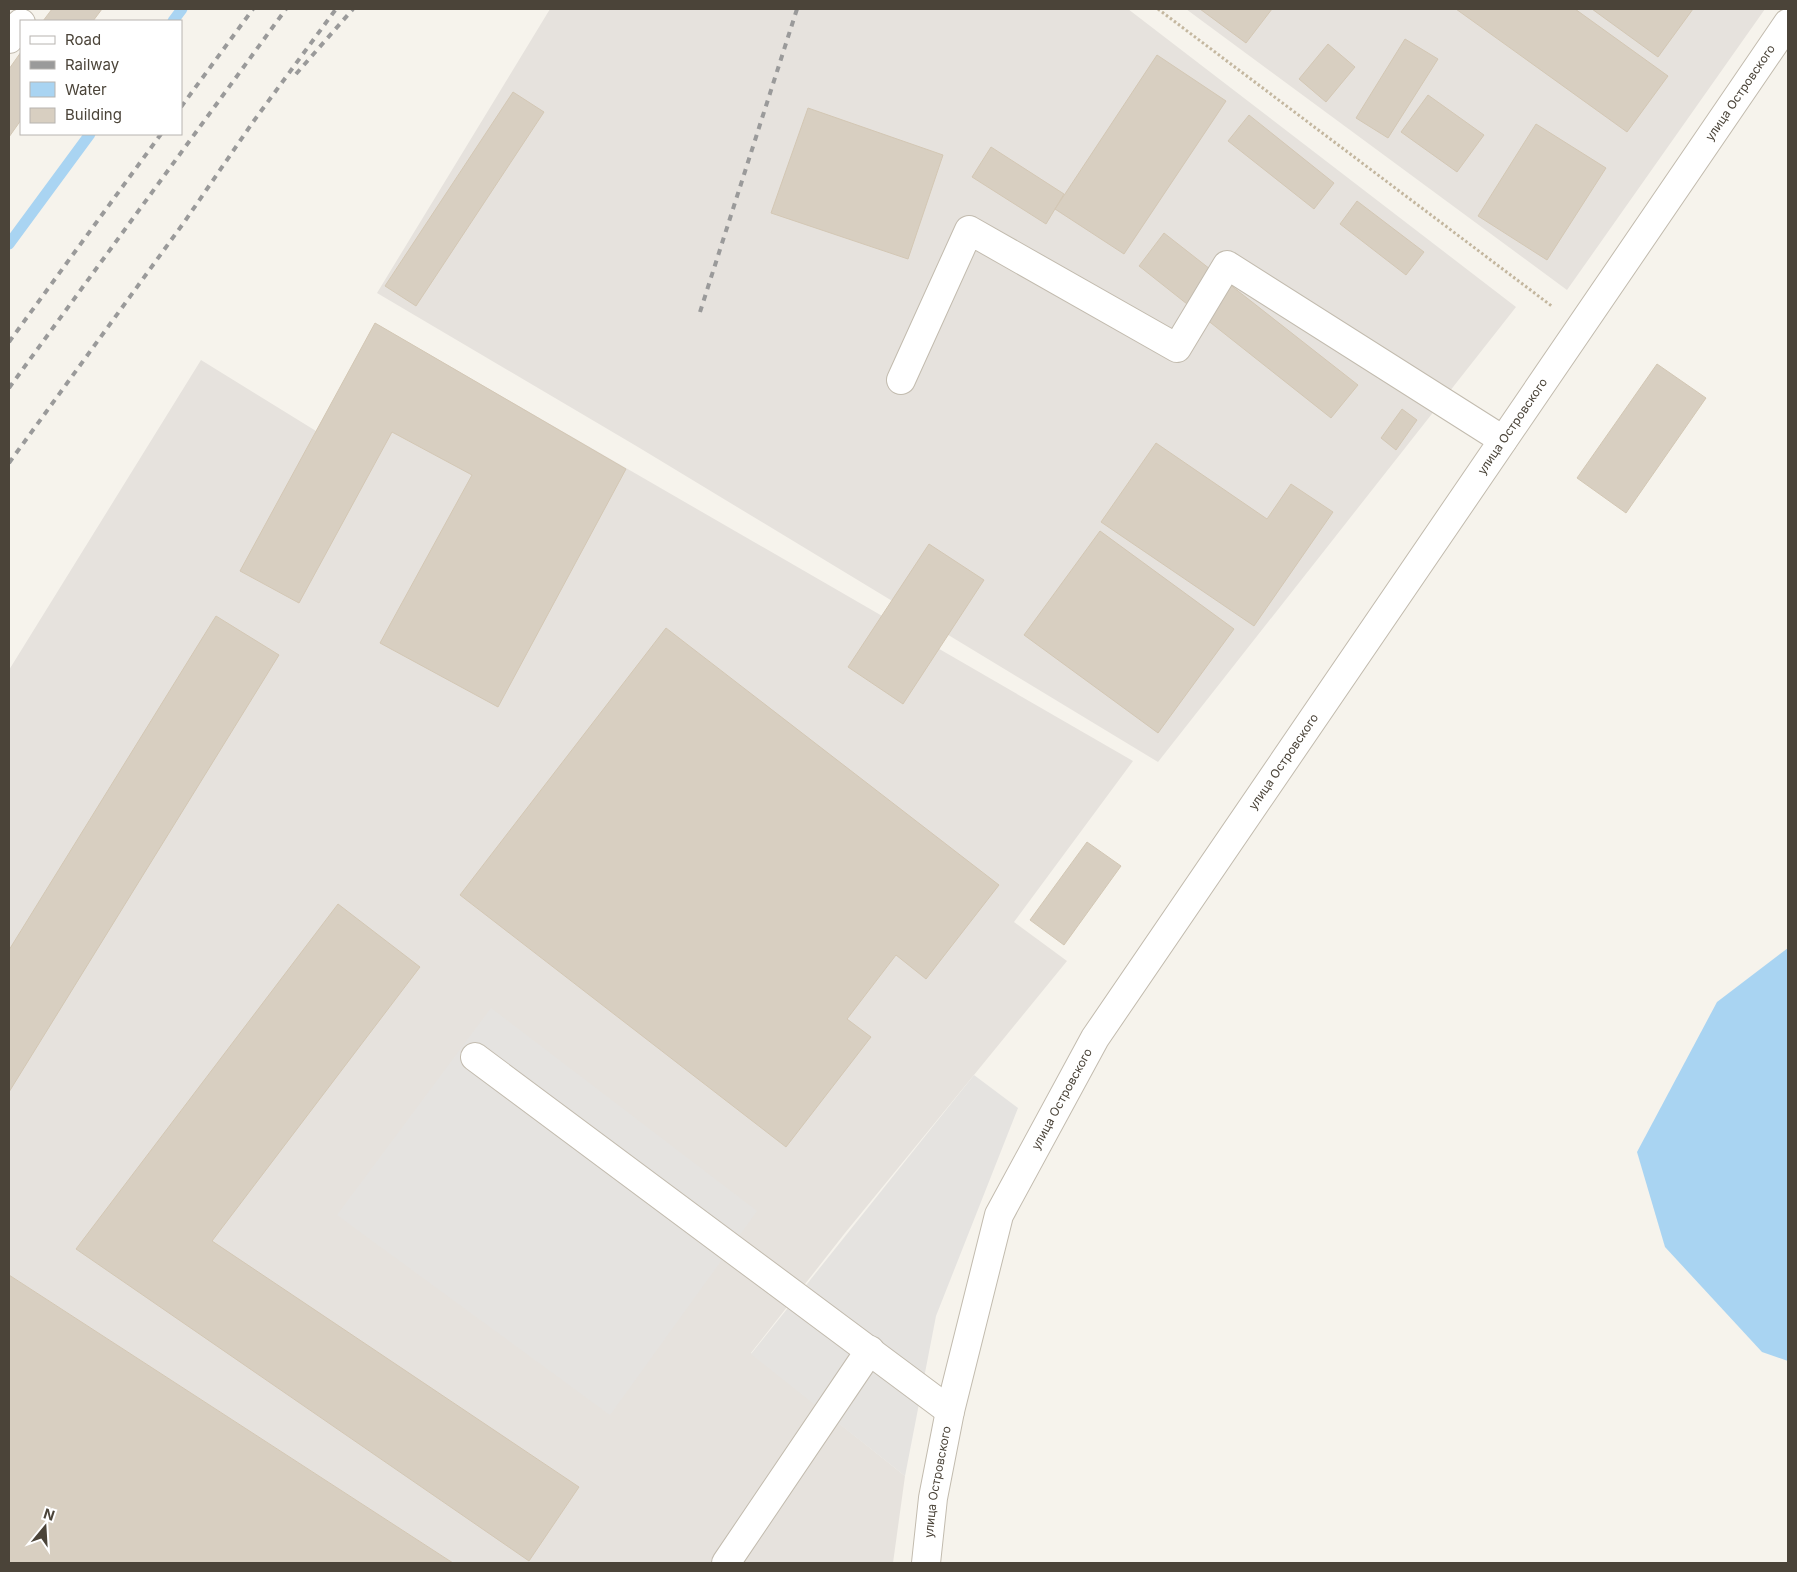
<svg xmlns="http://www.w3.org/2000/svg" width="1797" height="1572" font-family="Inter,sans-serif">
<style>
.industrial{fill:#e6e2dd}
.parking{fill:#e5e3e0}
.water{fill:#a9d4f2}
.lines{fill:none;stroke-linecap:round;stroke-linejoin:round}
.stream{stroke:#a9d4f2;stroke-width:11}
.building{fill:#d8cfc1;stroke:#d3c7b4}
.minor-casing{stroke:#c2bbae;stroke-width:30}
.path{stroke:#c4b79f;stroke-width:3;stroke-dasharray:2.5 2.5;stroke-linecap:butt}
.minor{stroke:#fff;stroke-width:28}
.rail{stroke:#9a9a9a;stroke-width:4;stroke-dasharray:6 6;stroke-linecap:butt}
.labels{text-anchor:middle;stroke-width:5;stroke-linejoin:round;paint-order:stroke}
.street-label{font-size:12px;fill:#4b4439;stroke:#fff}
</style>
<rect width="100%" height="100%" fill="#f6f3ec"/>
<!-- industrial -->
<path class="industrial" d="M 550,9 L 1128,9 L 1516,307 L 1158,762 L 638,447 L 377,293 Z
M 1186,9 L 1765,9 L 1567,290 Z
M 375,323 L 1133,761 L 1014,922 L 1067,961 L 845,1233 L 751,1353 L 905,1476 L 893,1563 L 453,1563 L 9,1275 L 9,670 L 201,360 L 316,431 Z"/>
<!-- parking -->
<path class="parking" d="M 491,1008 L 757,1211 L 610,1415 L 337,1215 Z
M 974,1075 L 1018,1108 L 936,1316 L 905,1476 L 751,1354 Z"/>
<!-- water -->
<path class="water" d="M 1788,948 L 1788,1361 L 1762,1352 L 1665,1247 L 1637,1152 L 1717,1002 Z"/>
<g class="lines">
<!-- stream -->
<path class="stream" d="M 173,21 L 182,9
M 9,244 L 90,134"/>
</g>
<!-- building -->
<path class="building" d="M 52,9 L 102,9 L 93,21 L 43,21 Z
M 1200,9 L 1272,9 L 1246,43 Z
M 1456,9 L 1575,9 L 1668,76 L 1627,132 Z
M 1592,9 L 1693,9 L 1658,57 Z
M 1405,39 L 1438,59 L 1388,138 L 1356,118 Z
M 1328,44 L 1355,67 L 1326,102 L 1299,79 Z
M 21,52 L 21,120 L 9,137 L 9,69 Z
M 1157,55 L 1226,101 L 1124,254 L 1055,209 Z
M 513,92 L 544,112 L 416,306 L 385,286 Z
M 1428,95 L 1484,135 L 1457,172 L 1401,132 Z
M 808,108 L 943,155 L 908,259 L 771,213 Z
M 1249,115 L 1334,183 L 1314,209 L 1228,141 Z
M 1536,124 L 1606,168 L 1547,260 L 1478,216 Z
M 991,147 L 1064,194 L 1046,224 L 972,177 Z
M 1357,201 L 1424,252 L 1406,275 L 1340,224 Z
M 1164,233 L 1358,385 L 1331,418 L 1139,266 Z
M 375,323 L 626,469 L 498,707 L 380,643 L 472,475 L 392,432 L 299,603 L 240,571 Z
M 1657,364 L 1706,398 L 1626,513 L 1577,478 Z
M 1402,409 L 1417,420 L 1396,450 L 1381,438 Z
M 1156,443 L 1267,519 L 1291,484 L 1333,512 L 1254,626 L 1101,522 Z
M 1100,531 L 1234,629 L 1158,733 L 1024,635 Z
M 929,544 L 984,580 L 903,704 L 848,667 Z
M 216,616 L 279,655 L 9,1092 L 9,950 Z
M 666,628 L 999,885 L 926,979 L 896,955 L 847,1019 L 871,1037 L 786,1147 L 460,895 Z
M 1087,842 L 1121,866 L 1064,945 L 1030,920 Z
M 338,904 L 420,967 L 212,1241 L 579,1487 L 529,1561 L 76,1249 Z
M 9,1275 L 453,1563 L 9,1563 Z"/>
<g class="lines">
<defs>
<g id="minor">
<path d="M 9,39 L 21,23"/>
<path d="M 901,380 L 969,230 L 1177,348 L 1227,265 L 1503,440"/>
<path d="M 475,1057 L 950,1411"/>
<path d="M 726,1563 L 870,1350"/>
<path id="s1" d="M 926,1563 L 933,1498 L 950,1411 L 999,1215 L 1095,1038 L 1788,23"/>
</g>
</defs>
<!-- minor casing -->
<use href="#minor" class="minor-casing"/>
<!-- path -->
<path class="path" d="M 1158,9 L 1553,307"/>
<!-- minor -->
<use href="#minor" class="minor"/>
<!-- rail -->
<path class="rail" d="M 296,74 L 353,9
M 181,107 L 253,9
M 700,312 L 797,9
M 9,342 L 161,134
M 9,388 L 286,9
M 9,463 L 185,221 L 253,122 L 336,9"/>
</g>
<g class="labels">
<!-- street labels -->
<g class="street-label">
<text dy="4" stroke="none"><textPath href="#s1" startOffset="1702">улица Островского</textPath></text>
<text dy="4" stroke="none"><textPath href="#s1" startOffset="1298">улица Островского</textPath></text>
<text dy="4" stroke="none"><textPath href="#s1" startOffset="892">улица Островского</textPath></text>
<text dy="4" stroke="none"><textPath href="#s1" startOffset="488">улица Островского</textPath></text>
<text dy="4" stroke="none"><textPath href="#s1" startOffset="82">улица Островского</textPath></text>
</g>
</g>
<!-- border -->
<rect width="1797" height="1572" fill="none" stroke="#4b4439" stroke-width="20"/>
<!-- legend -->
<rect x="20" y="20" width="162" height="115" fill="#ffffff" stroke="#b7b4b0"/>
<rect x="30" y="36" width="25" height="8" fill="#ffffff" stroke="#b7b4b0"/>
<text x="65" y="45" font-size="15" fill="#4b4439">Road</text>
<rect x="30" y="61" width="25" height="8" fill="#9a9a9a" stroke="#b7b4b0"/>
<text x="65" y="70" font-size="15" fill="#4b4439">Railway</text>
<rect x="30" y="82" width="25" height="15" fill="#a9d4f2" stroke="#b7b4b0"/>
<text x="65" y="95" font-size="15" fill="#4b4439">Water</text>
<rect x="30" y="108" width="25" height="15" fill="#d8cfc1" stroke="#b7b4b0"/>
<text x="65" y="120" font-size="15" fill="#4b4439">Building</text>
<!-- north arrow -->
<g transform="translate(45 1527) rotate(18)" stroke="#ffffff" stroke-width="4" paint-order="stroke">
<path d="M0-4L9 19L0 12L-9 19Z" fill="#4b4439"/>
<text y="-8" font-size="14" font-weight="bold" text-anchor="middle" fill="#4b4439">N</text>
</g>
</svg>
